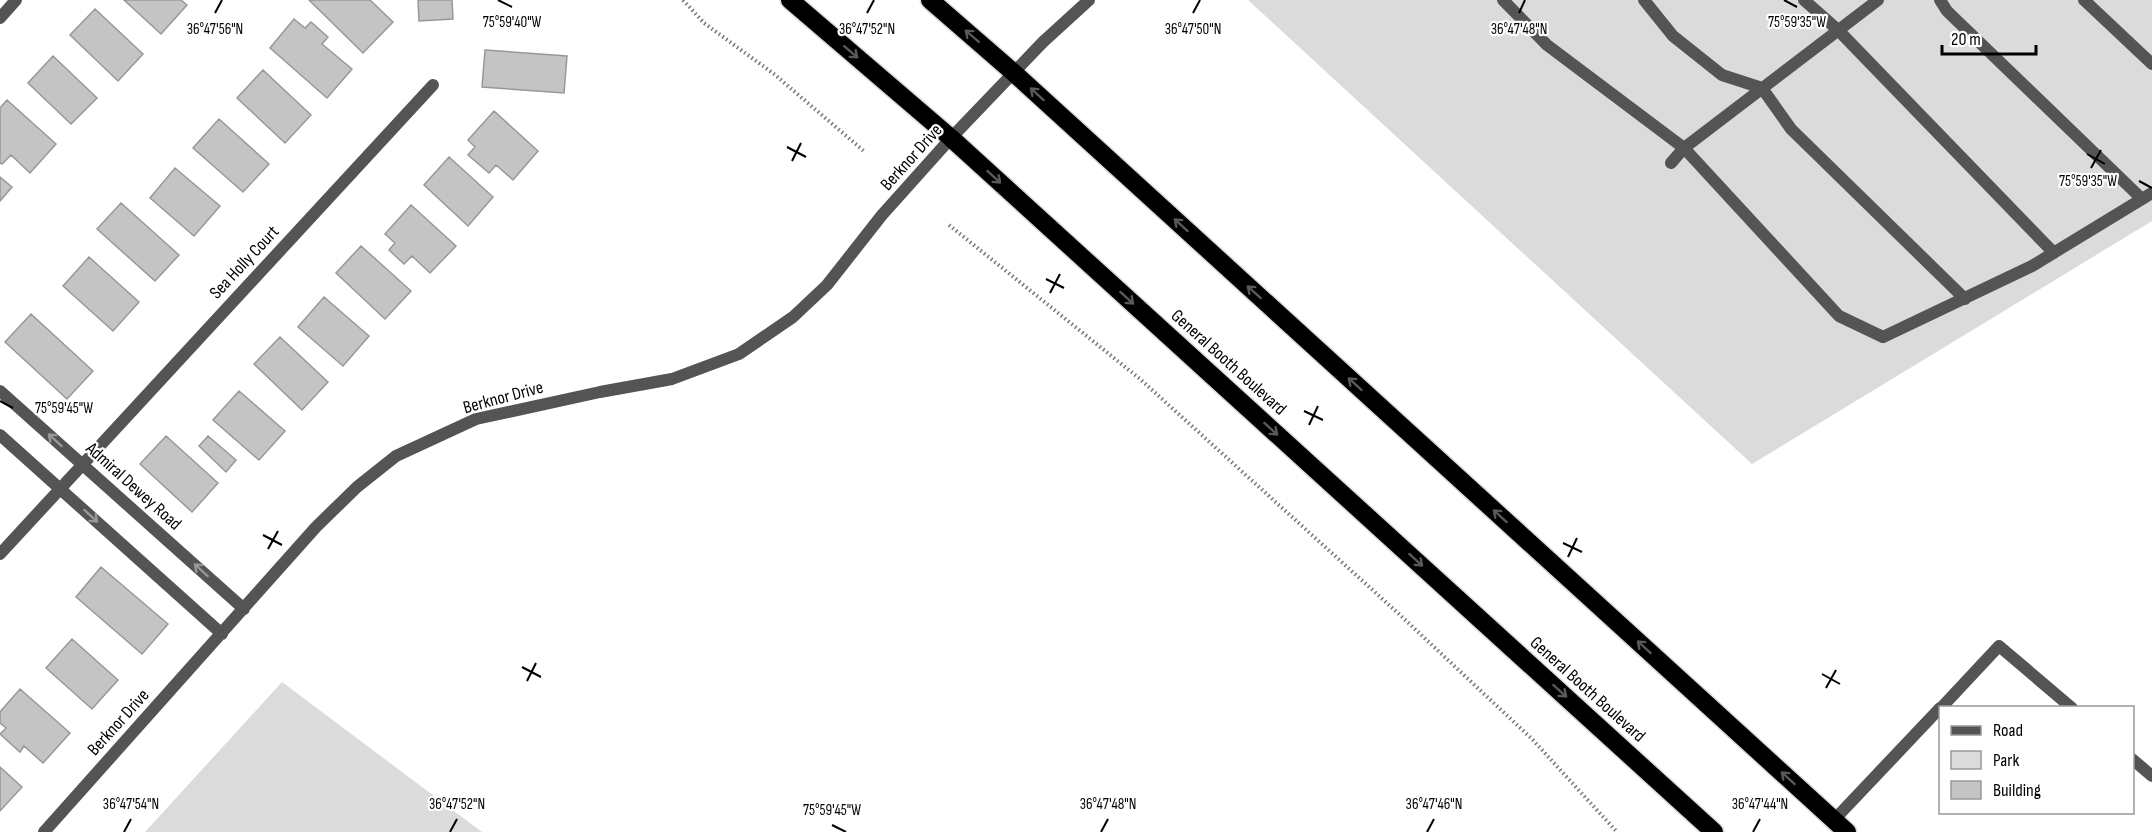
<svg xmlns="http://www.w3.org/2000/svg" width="2152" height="832" font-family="'Sofia Sans Condensed',sans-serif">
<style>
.green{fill:#dbdbdb}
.building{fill:#c4c4c4;stroke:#989898;stroke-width:1.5}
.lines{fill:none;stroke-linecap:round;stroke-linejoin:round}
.highway-casing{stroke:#dbdbdb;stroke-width:21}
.path{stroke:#767676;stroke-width:4;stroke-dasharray:1.5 3;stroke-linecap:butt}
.lane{stroke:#545454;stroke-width:12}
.street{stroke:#545454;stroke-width:12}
.highway{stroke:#000;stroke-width:18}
.oneway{stroke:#595959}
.oneway2{stroke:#989898}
.ticks{fill:none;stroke:#000;stroke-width:2}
.labels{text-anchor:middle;stroke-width:4.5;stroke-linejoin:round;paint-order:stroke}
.street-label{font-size:18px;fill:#000;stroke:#fff}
.ticks-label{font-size:15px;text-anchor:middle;fill:#000;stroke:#fff;stroke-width:4.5;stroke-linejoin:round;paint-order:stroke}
</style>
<rect width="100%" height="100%" fill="#fff"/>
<!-- green -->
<path class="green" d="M 1248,0 L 2152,0 L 2152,221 L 1752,464 Z
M 282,682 L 482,832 L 145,832 Z"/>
<!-- building -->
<path class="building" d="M 124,0 L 181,0 L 187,5 L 161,34 Z
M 309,0 L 370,0 L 393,22 L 363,53 Z
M 418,0 L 452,0 L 453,19 L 419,21 Z
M 95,9 L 143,54 L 118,81 L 70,35 Z
M 294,19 L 305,28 L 311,22 L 328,37 L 322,44 L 352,69 L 327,98 L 270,48 Z
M 485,50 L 567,56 L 564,93 L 482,87 Z
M 53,56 L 97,98 L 71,124 L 28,83 Z
M 263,70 L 311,115 L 285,143 L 237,98 Z
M 7,100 L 56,144 L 30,173 L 11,155 L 2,164 L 0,163 L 0,108 Z
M 494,111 L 538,151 L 513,180 L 496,165 L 489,173 L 468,155 L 475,147 L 468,140 Z
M 219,119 L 269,164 L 243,192 L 193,148 Z
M 449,157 L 493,197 L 468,226 L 424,185 Z
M 175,168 L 220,206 L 194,236 L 150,198 Z
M 0,177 L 12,187 L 0,201 Z
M 121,203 L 179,255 L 155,281 L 97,229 Z
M 411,205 L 456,246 L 430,273 L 412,256 L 404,264 L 389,250 L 395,243 L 385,234 Z
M 361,246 L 411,291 L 385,319 L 336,273 Z
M 89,257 L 139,302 L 113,331 L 63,286 Z
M 324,297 L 369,336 L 343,366 L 298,327 Z
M 31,314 L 93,371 L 67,399 L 5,342 Z
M 280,337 L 328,382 L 302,410 L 254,364 Z
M 239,391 L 285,431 L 259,460 L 213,420 Z
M 166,436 L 218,483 L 192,512 L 140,464 Z
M 208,436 L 236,460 L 226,472 L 199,446 Z
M 101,567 L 168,624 L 142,654 L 76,597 Z
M 72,639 L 118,680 L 92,709 L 46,668 Z
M 20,689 L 70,733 L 43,763 L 24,746 L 20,752 L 0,734 L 6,728 L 0,723 L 0,712 Z
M 0,767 L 22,787 L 0,811 Z"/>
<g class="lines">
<defs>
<path id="highway" d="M 790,0 L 951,138 L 1714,832
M 930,0 L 1014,73 L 1847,832"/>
</defs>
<!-- highway casing -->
<use href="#highway" class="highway-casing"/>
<!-- path -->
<path class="path" d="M 683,0 L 704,23 L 774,74 L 865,152
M 949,225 L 1140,379 L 1399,614 L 1532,739 L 1617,832"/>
<!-- lane -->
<path class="lane" d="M 1503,0 L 1547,45 L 1684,148 L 1839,316 L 1883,337 L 2032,266 L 2152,193
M 1644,0 L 1673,36 L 1722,75 L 1762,88 L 1791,129 L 1965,299
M 1804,0 L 1838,30 L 2054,253
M 1940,0 L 1947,11 L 2142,199
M 2084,0 L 2152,64
M 1671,163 L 1684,148 L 1878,0
M 1941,708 L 1999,646 L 2072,708
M 2132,759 L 2152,776
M 1834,820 L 1940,708"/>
<!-- street -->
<path class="street" d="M 0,18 L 16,0
M 0,391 L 244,609
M 0,435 L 222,634
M 0,554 L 433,85
M 44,832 L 316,527 L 357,487 L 396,456 L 476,419 L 600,392 L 672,379 L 739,354 L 793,317 L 827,285 L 882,215 L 951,138 L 1043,42 L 1089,0"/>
<!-- highway -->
<use href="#highway" class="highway"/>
</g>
<!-- one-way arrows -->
<defs><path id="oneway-shaft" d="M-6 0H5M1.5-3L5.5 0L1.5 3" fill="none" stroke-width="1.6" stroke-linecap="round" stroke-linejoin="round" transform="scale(1.5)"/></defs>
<g class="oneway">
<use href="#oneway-shaft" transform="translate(972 36) rotate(-139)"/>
<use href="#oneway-shaft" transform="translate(851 52) rotate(41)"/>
<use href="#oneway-shaft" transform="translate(1037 94) rotate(-138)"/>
<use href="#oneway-shaft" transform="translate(994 177) rotate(42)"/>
<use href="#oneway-shaft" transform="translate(1181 225) rotate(-138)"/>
<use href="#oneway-shaft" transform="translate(1254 292) rotate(-138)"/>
<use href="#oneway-shaft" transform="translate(1127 298) rotate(42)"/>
<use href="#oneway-shaft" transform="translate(1355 384) rotate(-138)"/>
<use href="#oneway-shaft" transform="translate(1271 429) rotate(42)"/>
<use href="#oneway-shaft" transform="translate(1500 516) rotate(-138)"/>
<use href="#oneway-shaft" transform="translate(1416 560) rotate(42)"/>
<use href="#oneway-shaft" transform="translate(1644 647) rotate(-138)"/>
<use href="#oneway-shaft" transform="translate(1560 691) rotate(42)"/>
<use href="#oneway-shaft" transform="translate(1788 778) rotate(-138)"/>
</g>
<g class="oneway2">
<use href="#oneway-shaft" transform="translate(55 440) rotate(-138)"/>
<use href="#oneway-shaft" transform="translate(91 516) rotate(42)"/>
<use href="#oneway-shaft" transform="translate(201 570) rotate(-138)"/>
</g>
<!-- ticks -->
<path class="ticks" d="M 498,0 L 512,7M 1784,0 L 1797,7M 215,13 L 222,0M 867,13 L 874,0M 1193,13 L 1200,0M 1519,13 L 1525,0M 787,147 L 806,157M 2087,154 L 2105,164M 792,161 L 801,143M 2091,168 L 2101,150M 2139,181 L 2152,188M 1046,279 L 1064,288M 1050,293 L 1060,274M 0,401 L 13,408M 1304,411 L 1323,420M 1309,425 L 1318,406M 263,535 L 282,545M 1563,543 L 1582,552M 268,549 L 278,531M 1568,557 L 1577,538M 522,667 L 541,677M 1822,674 L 1840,684M 527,681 L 536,663M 1826,688 L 1836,670M 832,825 L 846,832M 124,832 L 131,819M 450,832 L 457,819M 1101,832 L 1108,819M 1427,832 L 1434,819M 1753,832 L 1760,819"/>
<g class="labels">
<!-- street labels -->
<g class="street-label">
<text transform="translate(911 157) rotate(-48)" y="6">Berknor Drive</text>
<text transform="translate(244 262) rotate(-47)" y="6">Sea Holly Court</text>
<text transform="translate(1229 362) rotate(42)" y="6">General Booth Boulevard</text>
<text transform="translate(503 397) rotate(-15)" y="6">Berknor Drive</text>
<text transform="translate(134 486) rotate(42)" y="6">Admiral Dewey Road</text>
<text transform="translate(1588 689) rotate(42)" y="6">General Booth Boulevard</text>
<text transform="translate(118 722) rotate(-48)" y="6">Berknor Drive</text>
</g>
</g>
<g class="ticks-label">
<text x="512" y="27">75°59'40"W</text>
<text x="1797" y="27">75°59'35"W</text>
<text x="215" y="34">36°47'56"N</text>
<text x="867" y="34">36°47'52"N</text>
<text x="1193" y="34">36°47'50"N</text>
<text x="1519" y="34">36°47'48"N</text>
<text x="2088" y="186">75°59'35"W</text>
<text x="64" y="413">75°59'45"W</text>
<text x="131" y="809">36°47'54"N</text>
<text x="457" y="809">36°47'52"N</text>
<text x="1108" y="809">36°47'48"N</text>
<text x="1434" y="809">36°47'46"N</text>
<text x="1760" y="809">36°47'44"N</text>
<text x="832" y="815">75°59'45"W</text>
</g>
<!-- legend -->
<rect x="1939" y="706" width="195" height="108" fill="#ffffff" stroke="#999999" stroke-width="1.5"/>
<rect x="1951" y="726" width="30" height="9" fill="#545454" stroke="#999999" stroke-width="1.5"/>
<text x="1993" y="736" font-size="18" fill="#000000">Road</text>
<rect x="1951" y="751" width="30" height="18" fill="#dbdbdb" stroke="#999999" stroke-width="1.5"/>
<text x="1993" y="766" font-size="18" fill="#000000">Park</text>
<rect x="1951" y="781" width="30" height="18" fill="#c4c4c4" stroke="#999999" stroke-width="1.5"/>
<text x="1993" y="796" font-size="18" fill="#000000">Building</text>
<!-- scale -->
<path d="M1942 45v9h94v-9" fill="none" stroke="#000000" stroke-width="3"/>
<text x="1951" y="45" font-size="18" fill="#000000" stroke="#ffffff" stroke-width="4.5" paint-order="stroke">20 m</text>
</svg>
